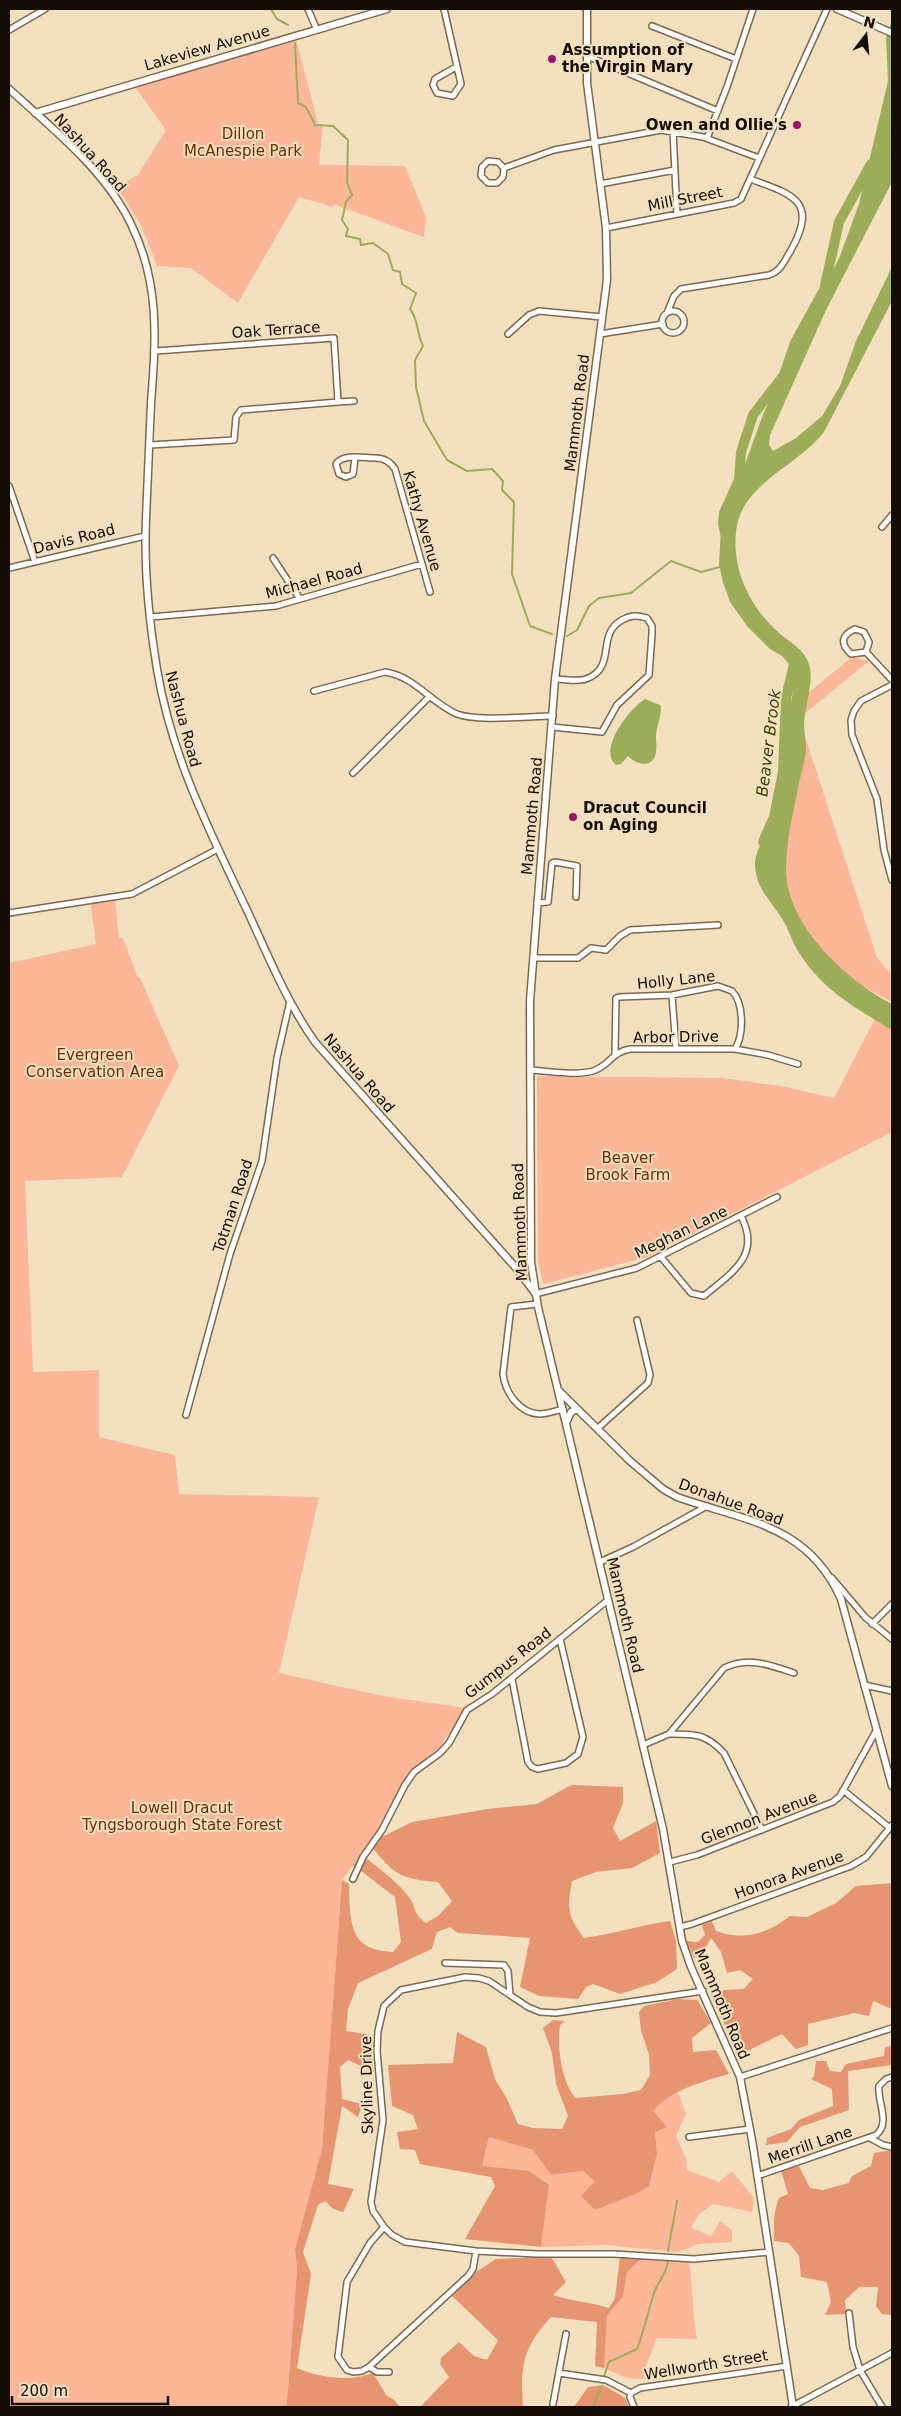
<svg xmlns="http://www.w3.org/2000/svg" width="901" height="2416" font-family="'DejaVu Sans',sans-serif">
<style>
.green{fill:#fdb697}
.forest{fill:#e69570}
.water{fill:#9cac58}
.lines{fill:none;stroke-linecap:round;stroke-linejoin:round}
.stream{stroke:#9cac58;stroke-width:2}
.river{stroke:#9cac58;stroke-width:10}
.minor-casing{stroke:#7b6a4d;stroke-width:8}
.major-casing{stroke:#7b6a4d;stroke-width:9}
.minor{stroke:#fff;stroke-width:5}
.major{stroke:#fff;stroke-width:6}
.poi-dot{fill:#9a1366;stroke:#f2e0bf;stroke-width:2}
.labels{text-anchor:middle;stroke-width:4;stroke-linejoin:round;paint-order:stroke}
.street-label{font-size:15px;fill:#130d03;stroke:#f2e0bf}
.poi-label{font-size:15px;font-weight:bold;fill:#130d03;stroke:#f2e0bf;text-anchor:start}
.park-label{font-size:15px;fill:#732c00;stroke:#f2e0bf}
.water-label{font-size:16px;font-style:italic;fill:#3a4401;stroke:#f2e0bf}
</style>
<rect width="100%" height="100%" fill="#f2e0bf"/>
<!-- green -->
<path class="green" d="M 296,39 L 318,124 L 323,124 L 319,165 L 405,166 L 426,217 L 424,237 L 333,204 L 333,207 L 299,197 L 238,303 L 191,268 L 157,266 L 142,227 L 117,186 L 138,175 L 166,130 L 135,87 Z
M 852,657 L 869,661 L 799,718 L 877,958 L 892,975 L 892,1002 L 833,970 L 798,928 L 772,835 L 788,795 L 791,707 Z
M 115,900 L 119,938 L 123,938 L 137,976 L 140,978 L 179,1066 L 122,1177 L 25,1181 L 33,1372 L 99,1370 L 99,1437 L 175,1455 L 179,1494 L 319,1497 L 279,1673 L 383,1696 L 466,1708 L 439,1748 L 423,1761 L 404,1784 L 377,1833 L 342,1880 L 322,2149 L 295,2249 L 297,2270 L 287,2402 L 285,2407 L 9,2407 L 9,963 L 96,944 L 91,904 Z
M 883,1003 L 892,1009 L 892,1132 L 648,1257 L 543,1284 L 538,1261 L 537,1076 L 722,1078 L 781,1086 L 834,1098 Z
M 678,2092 L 686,2114 L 676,2136 L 686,2158 L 687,2170 L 719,2182 L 732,2171 L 754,2198 L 752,2212 L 713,2204 L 699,2214 L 691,2228 L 711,2236 L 720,2221 L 732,2230 L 732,2242 L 699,2244 L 678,2252 L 606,2245 L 541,2247 L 549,2185 L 482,2166 L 489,2137 L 533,2150 L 551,2175 L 583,2171 L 596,2181 L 657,2153 L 653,2111 L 662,2100 Z
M 642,2258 L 689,2261 C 693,2287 692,2313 697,2339 L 657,2338 L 646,2366 L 643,2379 L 627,2378 L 604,2368 L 606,2315 L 623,2297 L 627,2272 Z"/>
<!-- forest -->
<path class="forest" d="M 571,1785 L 623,1787 L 623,1803 L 613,1828 L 620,1841 L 656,1821 L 660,1853 L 632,1868 L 596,1872 L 572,1881 C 567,1908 567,1916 584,1938 C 613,1934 641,1925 670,1921 L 676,1941 L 677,1969 L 657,1982 L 620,1994 L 593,1984 L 586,1987 L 578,1999 L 539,1996 L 520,1987 L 530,1938 L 458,1933 L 450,1927 L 437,1932 L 432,1949 L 358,1983 L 348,2009 L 346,2031 L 371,2035 L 373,2068 L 367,2069 L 348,2060 L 340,2067 L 342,2099 L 362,2104 L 358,2117 L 342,2106 L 328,2184 L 354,2189 L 343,2212 L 333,2209 L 325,2201 L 318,2205 L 303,2252 L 311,2274 L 297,2368 C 320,2378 351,2382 373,2373 L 386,2395 L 394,2400 L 400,2407 L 285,2407 L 287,2402 L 297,2270 L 295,2249 L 322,2149 L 342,1880 L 349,1884 C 350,1906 347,1942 374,1949 C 380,1951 387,1951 393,1952 L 401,1942 L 395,1897 L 353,1865 L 361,1855 C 373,1863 401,1885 409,1897 C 417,1909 412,1912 426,1923 L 438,1916 L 452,1901 L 438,1882 C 399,1879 393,1874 369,1843 L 377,1833 L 384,1836 L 412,1822 L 488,1809 L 537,1804 Z
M 892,1883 L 892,2009 L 873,2001 L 869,2016 L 854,2013 L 808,2024 L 808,2045 L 796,2049 L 782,2034 L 739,2055 L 709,1991 L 743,1989 L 753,1979 L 740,1970 L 727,1973 L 721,1952 L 711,1938 L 703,1952 L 694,1958 L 686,1941 L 698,1942 L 705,1935 L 702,1925 L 712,1921 L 716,1931 C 744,1941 767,1934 790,1916 L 807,1917 L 836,1903 L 856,1886 Z
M 678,1999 L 697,2000 L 711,2023 L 692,2038 L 693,2052 L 716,2050 L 729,2074 C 702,2082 672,2089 653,2111 L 667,2127 L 655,2132 L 657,2153 L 649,2186 L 640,2192 L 595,2210 L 581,2196 L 595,2181 L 583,2171 L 551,2175 L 533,2150 L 489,2137 L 482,2166 L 529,2171 L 549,2185 L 541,2247 L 465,2239 L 495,2186 L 491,2177 L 420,2164 L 415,2150 L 400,2149 L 397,2132 L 418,2129 L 413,2115 L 392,2106 L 388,2065 L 453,2063 L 457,2032 L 486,2047 L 495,2079 L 507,2099 L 518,2124 L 533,2128 L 562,2129 L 568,2116 L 556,2084 L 552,2053 L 543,2028 L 553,2020 L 565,2021 L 560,2025 C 557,2047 561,2080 575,2098 L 623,2094 L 641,2090 L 650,2075 L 649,2054 L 641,2031 L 639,2012 L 644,2006 Z
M 892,2046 L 892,2065 L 848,2071 L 849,2110 L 800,2127 L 787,2142 L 766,2145 L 767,2138 L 791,2129 L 799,2120 L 833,2106 L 832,2089 L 811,2079 L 814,2076 L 816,2061 L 826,2061 L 830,2071 L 841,2072 L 846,2064 L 884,2056 L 885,2047 Z
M 892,2150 L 892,2315 L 882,2314 L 876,2306 L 878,2287 L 859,2287 L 845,2300 L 846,2314 L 825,2315 L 831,2302 L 827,2282 L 801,2277 L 799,2256 L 789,2243 L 774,2241 C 774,2226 773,2212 779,2198 L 788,2194 L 781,2171 L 799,2166 L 810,2188 L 823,2190 L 849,2183 L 852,2176 L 871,2166 L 874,2153 Z
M 620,2256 L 642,2258 L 627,2272 L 623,2297 L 607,2315 L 604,2368 L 595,2366 L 597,2322 L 551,2317 C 523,2347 520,2366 523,2407 L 420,2407 L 449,2377 L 440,2364 L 441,2358 L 459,2342 L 474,2356 L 487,2360 L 498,2340 L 452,2296 L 476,2272 L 496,2259 L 551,2257 L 566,2282 L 553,2295 C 571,2301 590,2302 609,2308 L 615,2298 Z
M 603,2385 L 625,2398 L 629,2407 L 574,2407 L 588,2387 Z"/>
<!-- water -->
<path class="water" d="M 892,20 L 892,182 L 826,310 L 770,435 L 769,445 L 773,451 L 796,438 L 822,416 L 840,386 L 856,341 L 892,267 L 892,301 L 824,432 C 798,466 740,484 736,532 C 732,570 750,607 778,632 C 791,644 806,649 810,668 C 813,685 805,707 804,724 C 804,732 806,740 806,747 C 806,759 801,772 799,784 C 793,812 786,842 786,870 C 787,926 846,980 892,1004 L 892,1030 C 854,1007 822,990 798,951 C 791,940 788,927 781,917 C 770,900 757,889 755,867 C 754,845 772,832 779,813 C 787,791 782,767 784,745 C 786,721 794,697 794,674 L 790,665 L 782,656 L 770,649 L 747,626 L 730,602 L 723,582 L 719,564 L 721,530 L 764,412 L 840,256 L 859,204 L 888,81 L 886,38 Z
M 645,699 L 660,705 L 661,708 C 661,718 656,727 656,736 C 656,742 657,747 656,752 C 654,769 636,765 628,756 L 621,764 L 616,765 C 597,750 630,708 645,699 Z"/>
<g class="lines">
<!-- stream -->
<path class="stream" d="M 271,9 L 277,19 L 288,25
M 295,43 L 298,103 L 306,107 L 315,125 L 333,126 L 348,140 L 347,182 L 352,195 L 346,202 L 342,220 L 348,229 L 346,236 L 360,239 L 361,245 L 373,243 L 388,254 L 393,270 L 400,272 L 402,284 L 416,293 L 410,309 C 419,320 416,332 423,346 L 415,360 L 416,387 L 424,421 L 447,460 L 467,471 L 492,469 L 503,481 L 502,490 L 514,502 L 512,574 L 530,626 L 552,634
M 567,636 L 577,630 L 589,606 L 599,598 L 631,593 L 671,561 L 701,572 L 720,567
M 668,2251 L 677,2201
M 604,2376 L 609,2362 L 637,2349 C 644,2331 648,2312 654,2293 C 658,2281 667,2274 668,2261
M 593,2407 L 601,2387"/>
<!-- river -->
<path class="river" d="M 726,537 L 723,524 L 724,513 L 739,480 L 741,452 L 753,415 L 784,375 L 795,343 L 824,290 L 839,222 L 871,164
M 763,842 L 774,817 L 783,772 L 786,698 L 795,660"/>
<defs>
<path id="minor" d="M 308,9 L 316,28
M 444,9 L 461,84 L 453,96 L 437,93 L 433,85 L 435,79 L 456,67
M 652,26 L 736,59
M 9,30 L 45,9
M 587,56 L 718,111
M 673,131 L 677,214
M 707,138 L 727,87 L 753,9
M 504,168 L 498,162 L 488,161 L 482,167 L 481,176 L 488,183 L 497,183 L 503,177 L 504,168 L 554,150 L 661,130 L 703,137 L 759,158
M 600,184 L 675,170
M 606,228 L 734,203 L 741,199 L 827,9
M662 322a11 11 0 1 1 22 0a11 11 0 1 1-22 0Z
M 667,313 L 674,296 L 681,289 L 769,275 C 781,271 785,260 791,250 C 819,201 792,194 750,179
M 508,334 L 529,315 L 539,311 L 602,317
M 600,334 L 663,324
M 338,402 L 354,401
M 150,445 L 234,440 L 236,417 L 241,410 L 338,402 L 334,338 L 156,351
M 355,458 L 353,474 L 346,477 L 339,474 L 336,464 C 343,453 364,458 375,458 C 384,458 390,461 395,469 L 430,592
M 9,486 L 35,562
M 882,527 L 892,515
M 273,558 L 300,599
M 9,568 L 145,536
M 151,617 L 276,606 L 422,564
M 855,629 L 864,632 L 869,642 L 866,652 L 851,654 C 840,644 841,635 855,629 Z
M 866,652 L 892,680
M 892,685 L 861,701 L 854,711 L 851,720 L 852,735 L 877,799 L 884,850 L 892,880
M 314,691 L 385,672 C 414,676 431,703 457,714 C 477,722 530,716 553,716
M 552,727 L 602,732 L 617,705 L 649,675 L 652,634 L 652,626 L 647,618 C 637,615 631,615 622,620 C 595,635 618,667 586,679 C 578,682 565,679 555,679
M 353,773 L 429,697
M 537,903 L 548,902 L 552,863 L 555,862 L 577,866 L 576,897
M 9,913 L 132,894 L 218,849
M 533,958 L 578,958 L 591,948 L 606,950 L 620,936 L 630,930 L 718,925
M 672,995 L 676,1049
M 615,1054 L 616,998 L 619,997 L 672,995 L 718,986 L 732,991 C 744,1003 744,1035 735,1049
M 530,1070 C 549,1071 574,1076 593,1071 C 609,1066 612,1052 630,1049 L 735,1049 L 768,1055 L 798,1064
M 661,1257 L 691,1293 L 704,1296 C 731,1273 762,1256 741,1216
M 535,1294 L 637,1268 L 777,1197
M 537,1304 L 511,1307 L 503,1374 C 505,1392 519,1413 539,1414 C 547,1414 555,1411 563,1409
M 186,1415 L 230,1254 L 262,1161 L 277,1058 L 290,1001
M 598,1428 L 648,1383 L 650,1375 L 637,1320
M 600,1562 L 633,1547 L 707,1506
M 832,1578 L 865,1617 L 892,1639
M 872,1624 L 892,1604
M 512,1679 L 528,1762 L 532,1767 L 538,1769 L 566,1763 L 578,1754 L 583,1737 L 560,1639
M 864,1685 L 892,1691
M 669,1734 C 695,1734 705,1733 724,1753 L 762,1830
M 643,1745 L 669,1734 L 724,1668 C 748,1656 770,1665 794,1673
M 843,1790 L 890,1828
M 670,1862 L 697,1855 L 833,1802 L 840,1796 L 876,1731
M 353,1879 L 363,1857 L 382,1830 L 405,1785 L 414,1772 L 440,1753 L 449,1743 L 467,1710 L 492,1694 L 608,1600
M 680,1927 L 692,1924 L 851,1866 L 866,1857 L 892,1825
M 445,1963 L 504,1965 L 508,1971 L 510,1995
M 703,1991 L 556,2013 L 540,2012 L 528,2007 L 489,1981 L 479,1978 L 465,1977 L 401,1990 L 384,2006 L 378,2031 L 377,2051 L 383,2120 L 371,2202 L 373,2211 L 384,2227 L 392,2235 L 405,2242 L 476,2251 L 537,2254 L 614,2254 L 694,2259 L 769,2252
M 740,2077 L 892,2028
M 689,2137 L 750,2129
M 870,2138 L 883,2145 L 892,2147
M 757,2176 L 876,2135 C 891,2123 877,2102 879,2086 L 886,2079 L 892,2077
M 384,2227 L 370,2243 L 347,2282 L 338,2357 L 347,2370 L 353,2372 L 362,2371 L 369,2367 L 377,2372 L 389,2372
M 849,2313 L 853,2347 L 860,2370 L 882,2407
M 369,2367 L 468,2276 L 473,2269 L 476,2251
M 559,2373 L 606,2380 L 631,2393
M 631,2393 L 640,2388 L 787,2366
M 631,2393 L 630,2397 L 634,2407
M 553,2404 L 566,2334
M 791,2407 L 892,2353"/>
<path id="major" d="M 587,9 L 587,83 L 606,228 L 607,280 L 555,679 L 530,1001 L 531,1262 L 538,1307 L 663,1829 L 682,1941 L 691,1967 L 740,2077 L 752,2140 L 793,2407
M 837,9 L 892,33
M 9,89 C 52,128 105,170 131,224 C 160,283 156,339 151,403 C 149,441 148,480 146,518 C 144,566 149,621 157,669 C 171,755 209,830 246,908 C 267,953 286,1001 315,1042 L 517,1269 L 535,1293
M 35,113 L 387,9
M 558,1390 L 630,1461 L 663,1489 L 677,1497 C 745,1521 808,1524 841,1599 L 892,1786
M 566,1423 L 571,1412 L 577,1409"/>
</defs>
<!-- minor casing -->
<use href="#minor" class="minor-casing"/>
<!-- major casing -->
<use href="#major" class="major-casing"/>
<!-- minor -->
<use href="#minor" class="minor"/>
<!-- major -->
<use href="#major" class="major"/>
</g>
<!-- markers -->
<g class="poi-dot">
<circle cx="552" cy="59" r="5"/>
<circle cx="797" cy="125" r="5"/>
<circle cx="573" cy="817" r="5"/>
</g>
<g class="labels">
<!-- street labels -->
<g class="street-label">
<text transform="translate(207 48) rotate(-16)" y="5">Lakeview Avenue</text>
<text transform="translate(90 153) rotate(48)" y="5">Nashua Road</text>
<text transform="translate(685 199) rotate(-11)" y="5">Mill Street</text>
<text transform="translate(276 330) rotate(-4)" y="5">Oak Terrace</text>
<text transform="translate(577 413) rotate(-83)" y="5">Mammoth Road</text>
<text transform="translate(422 521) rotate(74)" y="5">Kathy Avenue</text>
<text transform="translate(74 539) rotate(-14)" y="5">Davis Road</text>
<text transform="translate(314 581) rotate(-15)" y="5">Michael Road</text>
<text transform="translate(183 719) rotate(75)" y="5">Nashua Road</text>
<text transform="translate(532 816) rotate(-85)" y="5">Mammoth Road</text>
<text transform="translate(676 980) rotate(-6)" y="5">Holly Lane</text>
<text transform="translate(676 1037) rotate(-1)" y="5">Arbor Drive</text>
<text transform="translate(359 1073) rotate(49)" y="5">Nashua Road</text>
<text transform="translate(233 1206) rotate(-72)" y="5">Totman Road</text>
<text transform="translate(520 1222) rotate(-92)" y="5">Mammoth Road</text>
<text transform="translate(681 1232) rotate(-26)" y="5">Meghan Lane</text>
<text transform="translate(731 1502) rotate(20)" y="5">Donahue Road</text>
<text transform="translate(625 1615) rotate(77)" y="5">Mammoth Road</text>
<text transform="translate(508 1663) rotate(-38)" y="5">Gumpus Road</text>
<text transform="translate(759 1818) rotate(-21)" y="5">Glennon Avenue</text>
<text transform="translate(789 1875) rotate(-20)" y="5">Honora Avenue</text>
<text transform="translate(722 2004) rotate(67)" y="5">Mammoth Road</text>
<text transform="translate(367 2085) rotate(-91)" y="5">Skyline Drive</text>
<text transform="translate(810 2145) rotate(-19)" y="5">Merrill Lane</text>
<text transform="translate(706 2365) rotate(-9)" y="5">Wellworth Street</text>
</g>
<!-- poi labels -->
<g class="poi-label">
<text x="562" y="55">Assumption of<tspan x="562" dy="17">the Virgin Mary</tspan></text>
<text x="787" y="130" text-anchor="end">Owen and Ollie's</text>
<text x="583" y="813">Dracut Council<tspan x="583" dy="17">on Aging</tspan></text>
</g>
<!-- park labels -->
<g class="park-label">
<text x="243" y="139">Dillon<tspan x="243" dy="17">McAnespie Park</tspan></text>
<text x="95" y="1060">Evergreen<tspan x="95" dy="17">Conservation Area</tspan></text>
<text x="628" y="1163">Beaver<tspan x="628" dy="17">Brook Farm</tspan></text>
<text x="182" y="1813">Lowell Dracut<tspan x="182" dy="17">Tyngsborough State Forest</tspan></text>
</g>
<!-- water labels -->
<g class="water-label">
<text transform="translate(768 743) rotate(-83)" y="6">Beaver Brook</text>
</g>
</g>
<!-- border -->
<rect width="901" height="2416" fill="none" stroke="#130d03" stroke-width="20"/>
<!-- north arrow -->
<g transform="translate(866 35) rotate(16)" stroke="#f2e0bf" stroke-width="4" paint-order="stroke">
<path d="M0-4L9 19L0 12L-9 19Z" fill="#130d03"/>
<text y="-8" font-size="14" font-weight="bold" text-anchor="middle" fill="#130d03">N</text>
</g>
<!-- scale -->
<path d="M12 2396v8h156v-8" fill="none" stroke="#130d03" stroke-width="2.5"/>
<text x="20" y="2396" font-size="15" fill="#130d03" stroke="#f2e0bf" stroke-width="4" paint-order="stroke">200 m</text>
</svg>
